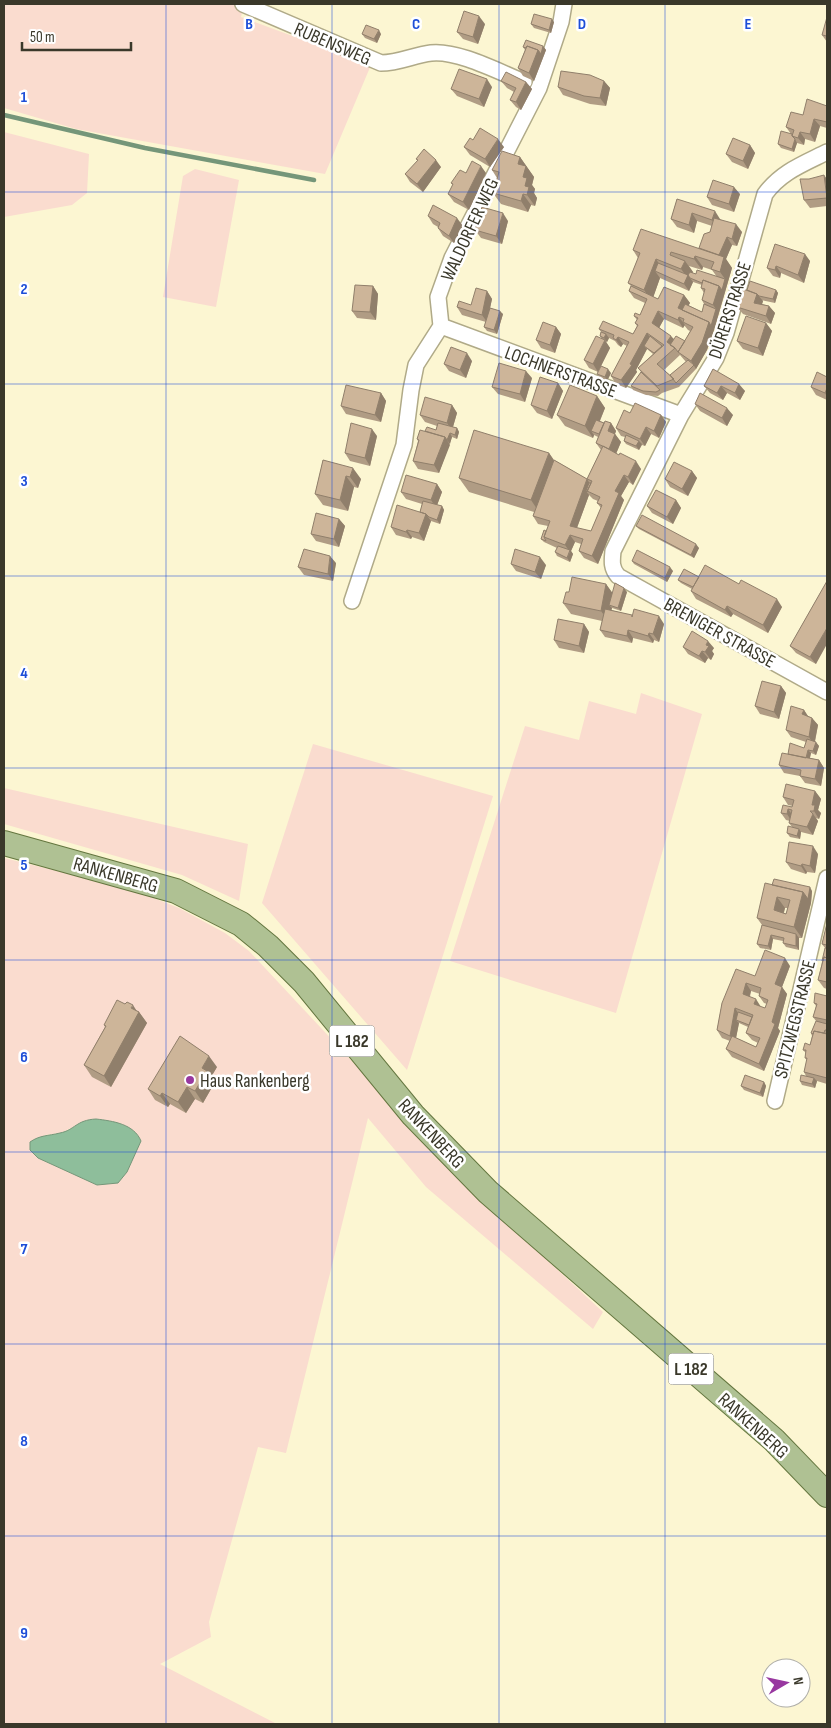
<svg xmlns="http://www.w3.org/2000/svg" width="831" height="1728" font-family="'Sofia Sans Condensed',sans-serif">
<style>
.green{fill:#fadccf;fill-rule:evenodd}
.water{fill:#8ebe9b;stroke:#759679}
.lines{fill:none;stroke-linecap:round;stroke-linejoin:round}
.stream{stroke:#759679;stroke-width:4.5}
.street-casing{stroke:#b0aa88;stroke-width:18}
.primary-casing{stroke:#64763f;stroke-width:26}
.street{stroke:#fff;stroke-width:15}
.primary{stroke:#afc193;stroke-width:24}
.wall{fill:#b09c84;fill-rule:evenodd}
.shaded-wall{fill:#907f6b}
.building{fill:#cdb599;stroke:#907f6b;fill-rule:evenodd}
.grid{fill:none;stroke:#1d4ed8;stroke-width:1;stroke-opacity:0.55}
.poi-dot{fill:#9838a0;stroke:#fff;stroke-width:2}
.labels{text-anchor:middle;stroke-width:5;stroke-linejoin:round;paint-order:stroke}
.shield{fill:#fff;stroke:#75746a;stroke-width:1}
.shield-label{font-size:18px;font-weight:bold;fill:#3a382a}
.street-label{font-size:19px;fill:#3a382a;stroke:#fff}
.poi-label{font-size:19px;fill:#3a382a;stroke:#fff;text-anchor:start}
.grid-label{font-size:16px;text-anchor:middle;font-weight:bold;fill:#1d4ed8;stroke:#fff;stroke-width:5;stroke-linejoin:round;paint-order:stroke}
</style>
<rect width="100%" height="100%" fill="#fcf6d2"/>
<!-- green -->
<path class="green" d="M 4,4 L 244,4 L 241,17 L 371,65 L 325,174 L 76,129 L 4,108 Z
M 4,132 L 89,154 L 87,193 L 72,205 L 4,217 Z
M 195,169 L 239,180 L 216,307 L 163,297 L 183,176 Z
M 641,693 L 702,714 L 616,1013 L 450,961 L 525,726 L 579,740 L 589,701 L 636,714 Z
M 313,744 L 493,796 L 407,1070 L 262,903 Z
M 4,788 L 248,844 L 239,901 L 182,875 L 4,824 Z
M 4,858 L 131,889 L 179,908 L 225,933 L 249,951 L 351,1060 L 435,1156 L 603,1312 L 593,1329 L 426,1187 L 368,1118 L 286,1453 L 258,1447 L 209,1622 L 211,1637 L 160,1664 L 277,1724 L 4,1724 ZM 71,1128 L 127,1172 L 118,1183 L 97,1185 L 38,1158 L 45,1135 L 61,1133 Z"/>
<!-- water -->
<path class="water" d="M 96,1119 C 113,1121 134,1124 141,1141 L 127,1172 L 118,1183 L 97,1185 L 38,1158 L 30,1150 L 30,1142 C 40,1135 48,1136 60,1133 C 75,1130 76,1120 96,1119 Z"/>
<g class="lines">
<!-- stream -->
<path class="stream" d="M 4,115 L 145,148 L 314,180"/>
<defs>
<path id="street" d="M 243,4 L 381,63 C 399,63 414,55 431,53 C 458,50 499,72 524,82
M 827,152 C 803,164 781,172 765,194 L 726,333 L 716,358 L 681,415 L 613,551 C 612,561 611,568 618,576 L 827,692
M 441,326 L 681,415
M 352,601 L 404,445 L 411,390 L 416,365 L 441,326 L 438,297 L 452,258 L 539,88 L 561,22 L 564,4
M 775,1101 L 827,878"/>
<path id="primary" d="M 4,843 L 176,891 L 241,924 L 268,946 L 304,982 L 413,1115 L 488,1192 L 774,1440 L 827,1495"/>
</defs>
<!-- street casing -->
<use href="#street" class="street-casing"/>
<!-- primary casing -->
<use href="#primary" class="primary-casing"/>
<!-- street -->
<use href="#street" class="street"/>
<!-- primary -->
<use href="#primary" class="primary"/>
</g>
<!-- wall -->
<path class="wall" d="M 554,22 L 551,33 L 534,28 L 531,24 Z
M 485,24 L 478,44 L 463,39 L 457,32 Z
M 362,34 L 381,34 L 377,43 L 365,38 Z
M 822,35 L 827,36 L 827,42 Z
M 543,46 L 546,50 L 534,81 L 523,76 L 518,68 L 525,50 L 523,47 Z
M 501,81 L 526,82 L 532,89 L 521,110 L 516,107 L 510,100 L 514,92 L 507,88 Z
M 604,81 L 610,88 L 606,106 L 590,104 L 563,95 L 558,87 Z
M 492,87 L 484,107 L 457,96 L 451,89 Z
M 827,106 L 827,128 L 820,126 L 815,142 L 805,139 L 804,145 L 797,143 L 794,152 L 781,148 L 778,144 L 791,134 L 786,127 L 803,115 Z
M 473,140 L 504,147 L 490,167 L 470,155 L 464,147 Z
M 750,145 L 755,153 L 748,169 L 732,162 L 726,154 Z
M 520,157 L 534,177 L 532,185 L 535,189 L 534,193 L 537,198 L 535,206 L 531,205 L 528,212 L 501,204 L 493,193 L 497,178 L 492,170 Z
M 416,159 L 441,167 L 423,192 L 410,182 L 405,174 L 418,161 Z
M 466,173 L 486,173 L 469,210 L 454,202 L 448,194 L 453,185 L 451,183 Z
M 809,179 L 827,179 L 827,206 L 810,208 L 804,200 Z
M 740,194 L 734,212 L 712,205 L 707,197 Z
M 677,199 L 720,219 L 742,232 L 737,246 L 732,245 L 726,259 L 732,268 L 714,330 L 707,350 L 696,369 L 679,387 L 662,393 L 658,396 L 646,395 L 633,390 L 631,386 L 641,372 L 638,368 L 653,354 L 647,349 L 636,370 L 637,372 L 626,388 L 616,384 L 611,376 L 627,346 L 623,344 L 621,347 L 618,345 L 615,341 L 609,338 L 607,342 L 605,341 L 610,348 L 598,372 L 589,368 L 584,360 L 602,339 L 600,336 L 601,332 L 599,329 L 633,334 L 637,326 L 635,323 L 637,320 L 634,316 L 640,315 L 645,303 L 634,298 L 629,291 L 631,286 L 628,283 L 638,258 L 633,250 L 699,248 L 710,232 L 712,226 L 697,221 L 694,233 L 677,227 L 671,219 ZM 689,266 L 702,270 L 703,267 L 712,270 L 717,277 L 696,274 L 692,273 L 693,272 ZM 660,278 L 689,291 L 693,282 L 702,285 L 701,288 L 704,293 L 702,300 L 704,304 L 702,312 L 688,305 L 690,303 L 684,295 L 658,299 L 653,297 ZM 664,319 L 683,328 L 684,325 L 688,330 L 690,331 L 685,341 L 674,339 L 659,327 ZM 680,355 L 686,362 L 670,375 L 664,370 Z
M 428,216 L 463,226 L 454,243 L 443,236 L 438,228 L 438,227 L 433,224 Z
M 508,221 L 502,244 L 481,238 L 475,230 Z
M 775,244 L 810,261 L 804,283 L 781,273 L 780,278 L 773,276 L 767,268 Z
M 373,286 L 378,294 L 376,320 L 357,318 L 352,311 Z
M 747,290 L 776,290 L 778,293 L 775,303 L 761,300 L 763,301 L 762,304 L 769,306 L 775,313 L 771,324 L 743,314 L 737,307 Z
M 487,291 L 492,299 L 490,308 L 503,314 L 497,334 L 487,331 L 484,327 L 486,322 L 462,315 L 457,307 L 471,305 Z
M 766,323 L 772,331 L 763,356 L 743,349 L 737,341 Z
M 556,327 L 561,334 L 555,353 L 541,348 L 536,340 Z
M 472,361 L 466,378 L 449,371 L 444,364 Z
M 713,369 L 745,391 L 740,400 L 727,393 L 723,400 L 710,393 L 704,386 Z
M 611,373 L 607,381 L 600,378 L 597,374 Z
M 827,377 L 827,400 L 816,395 L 811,387 Z
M 532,378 L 525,402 L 498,394 L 492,387 Z
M 558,383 L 563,391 L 552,419 L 537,413 L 531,405 Z
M 381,393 L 386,401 L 381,422 L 346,414 L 341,406 Z
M 597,396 L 605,408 L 600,421 L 604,423 L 611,423 L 616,431 L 615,434 L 621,442 L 616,454 L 641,469 L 633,485 L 629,482 L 621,496 L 624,500 L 598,564 L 584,558 L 579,551 L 581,544 L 575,542 L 571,551 L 573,554 L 570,562 L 557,556 L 555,552 L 557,548 L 544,542 L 541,539 L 546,531 L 548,526 L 538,524 L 533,516 L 534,512 L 469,492 L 459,478 L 549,453 L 554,460 L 587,479 L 590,483 L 587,479 L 601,450 L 596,443 L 598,437 L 594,435 L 593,438 L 565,426 L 557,415 ZM 589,495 L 593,499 L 598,501 L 597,503 L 601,508 L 591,531 L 577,528 Z
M 695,404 L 733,415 L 727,426 L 700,411 Z
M 452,405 L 457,413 L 453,427 L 457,428 L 459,432 L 457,439 L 452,437 L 439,473 L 418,469 L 413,461 L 418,441 L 417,439 L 425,431 L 436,430 L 437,426 L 425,422 L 420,415 Z
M 630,413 L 661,415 L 666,422 L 659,438 L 651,434 L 645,446 L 642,445 L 639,450 L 626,444 L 624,441 L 625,437 L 621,436 L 616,428 Z
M 377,436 L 370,466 L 350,461 L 345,453 Z
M 323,460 L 361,479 L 358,488 L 354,487 L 348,511 L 323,505 L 315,494 Z
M 692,471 L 697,478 L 688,496 L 670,487 L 665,479 Z
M 437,484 L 442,492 L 437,505 L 442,506 L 444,510 L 440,524 L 431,521 L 424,541 L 412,537 L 411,539 L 396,535 L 391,527 L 420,512 L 422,504 L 406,499 L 401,492 Z
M 676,500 L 681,508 L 673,524 L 652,513 L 647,506 Z
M 339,519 L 345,526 L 339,547 L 316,541 L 311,534 Z
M 636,526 L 699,548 L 694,558 L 639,529 Z
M 632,561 L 673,571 L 667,582 L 634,564 Z
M 336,563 L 333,581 L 304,575 L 298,567 Z
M 511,564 L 546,565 L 541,579 L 516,571 Z
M 699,577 L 739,584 L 782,607 L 768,633 L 733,614 L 731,617 L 696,599 L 691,591 L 692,589 L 681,583 L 678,580 Z
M 827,581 L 816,664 L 796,653 L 790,646 Z
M 606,584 L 612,593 L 627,592 L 621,611 L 612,608 L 611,610 L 664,624 L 659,642 L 654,640 L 653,643 L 633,638 L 632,643 L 605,637 L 600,630 L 602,621 L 571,614 L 563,603 L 569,592 Z
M 584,624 L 589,632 L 584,653 L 559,648 L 554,640 Z
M 683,647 L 714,648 L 712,651 L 714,654 L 711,660 L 708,658 L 705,663 L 688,654 Z
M 781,686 L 786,693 L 779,719 L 760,714 L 755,706 Z
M 804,710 L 808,716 L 812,718 L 818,725 L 815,742 L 819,746 L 816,755 L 811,753 L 810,758 L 819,760 L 824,768 L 821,786 L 805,783 L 800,776 L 784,773 L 779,765 L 788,754 L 804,748 L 806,742 L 791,737 L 786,730 Z
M 815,791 L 821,799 L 818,810 L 821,813 L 819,819 L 816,818 L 818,821 L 813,835 L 801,832 L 800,839 L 790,837 L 787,833 L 792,827 L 789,823 L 790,821 L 786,820 L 781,813 L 793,806 L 788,805 L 783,797 Z
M 818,854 L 815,873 L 807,872 L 806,874 L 791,869 L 786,862 Z
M 772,885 L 812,891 L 811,903 L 802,938 L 799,938 L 799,950 L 786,947 L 783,943 L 783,941 L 773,939 L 771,950 L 760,948 L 757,944 L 762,925 L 757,918 ZM 785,908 L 788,908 L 786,914 L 784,913 Z
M 827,923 L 827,989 L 824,988 L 818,980 L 825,948 L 822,944 Z
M 790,966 L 782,987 L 787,994 L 778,1028 L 780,1031 L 764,1071 L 732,1057 L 726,1049 L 730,1041 L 722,1038 L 717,1030 L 722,1003 L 755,976 ZM 751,991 L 760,994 L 759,996 L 764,1003 L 767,1004 L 765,1008 L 761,1007 L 750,997 ZM 739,1023 L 748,1027 L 746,1033 L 752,1040 L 758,1043 L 756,1047 L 736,1038 Z
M 827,996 L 827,1084 L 817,1081 L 815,1088 L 802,1085 L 800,1081 L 806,1076 L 804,1072 L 807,1060 L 805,1058 L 806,1053 L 803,1050 L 810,1045 L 812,1036 L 811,1033 L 816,1021 L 813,1017 L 816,1006 L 814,1003 Z
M 137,1011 L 139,1012 L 147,1023 L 111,1087 L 92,1077 L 84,1065 L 105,1027 L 104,1025 Z
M 217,1067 L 211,1077 L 215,1082 L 203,1103 L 195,1099 L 186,1113 L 170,1104 L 168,1107 L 155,1100 L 148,1089 Z
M 764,1082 L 766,1086 L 763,1097 L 744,1090 L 741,1086 Z"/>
<!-- shaded-wall -->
<path class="shaded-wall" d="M 479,16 L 485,24 L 478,44 L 473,37 Z
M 552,19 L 554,22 L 551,33 L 549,30 Z
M 379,30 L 381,34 L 377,43 L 374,39 Z
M 543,46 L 546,50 L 534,81 L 529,73 L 538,50 Z
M 487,79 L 492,87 L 484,107 L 479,99 Z
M 604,81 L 610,88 L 606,106 L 600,98 Z
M 526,82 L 532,89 L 521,110 L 516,102 Z
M 814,119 L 820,126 L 815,142 L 810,134 Z
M 800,132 L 805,139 L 804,145 L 798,138 Z
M 498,139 L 504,147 L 490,167 L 485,159 Z
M 795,139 L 797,143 L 794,152 L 792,149 Z
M 750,145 L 755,153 L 748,169 L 743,161 Z
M 520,157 L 534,177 L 532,185 L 535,189 L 534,193 L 537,198 L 535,206 L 527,195 L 523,177 L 518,164 Z
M 436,160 L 441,167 L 423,192 L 417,184 Z
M 481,166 L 486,173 L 469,210 L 463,202 Z
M 824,175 L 827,179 L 827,194 Z
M 734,187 L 740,194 L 734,212 L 729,204 Z
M 523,194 L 531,205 L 528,212 L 521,201 Z
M 715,211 L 720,219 L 717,228 L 712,220 Z
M 503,213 L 508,221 L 502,244 L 496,236 Z
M 692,213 L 697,221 L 694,233 L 689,225 Z
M 457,218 L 463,226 L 454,243 L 449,236 Z
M 736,224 L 742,232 L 737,246 L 732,239 Z
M 727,237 L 732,245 L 726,259 L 732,268 L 714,330 L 707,350 L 696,369 L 691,361 L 709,322 L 716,309 L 713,305 L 719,286 L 725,279 L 720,272 L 718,257 Z
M 805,254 L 810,261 L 804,283 L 798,275 Z
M 695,256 L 703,267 L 702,270 L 694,259 Z
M 656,259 L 663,270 L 655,271 L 660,278 L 652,301 L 644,290 Z
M 685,261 L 693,272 L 690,278 L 693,282 L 689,291 L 684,284 L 687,277 L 681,269 Z
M 776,266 L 781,273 L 780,278 L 775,270 Z
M 373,286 L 378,294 L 376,320 L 370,312 Z
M 776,290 L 778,293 L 775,303 L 773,299 Z
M 487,291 L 492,299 L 487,322 L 482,315 Z
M 757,294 L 763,301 L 760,311 L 754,303 Z
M 684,295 L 690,303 L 684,314 L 678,308 Z
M 769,306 L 775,313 L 771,324 L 766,316 Z
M 500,311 L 503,314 L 497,334 L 494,330 Z
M 658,311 L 664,319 L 658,330 L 652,323 Z
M 679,317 L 685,325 L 683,328 L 678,320 Z
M 766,323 L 772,331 L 763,356 L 758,348 Z
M 556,327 L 561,334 L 555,353 L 550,345 Z
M 647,333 L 652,340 L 644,346 L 647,349 L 636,370 L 637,372 L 626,388 L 621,380 Z
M 606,334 L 609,338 L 607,342 L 604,338 Z
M 671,336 L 677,343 L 673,348 L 667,342 Z
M 618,337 L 623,344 L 621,347 L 616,340 Z
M 605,340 L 610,348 L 598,372 L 593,364 Z
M 467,353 L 472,361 L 466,378 L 460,370 Z
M 608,369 L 611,373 L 607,381 L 605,377 Z
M 526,371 L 532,378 L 525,402 L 520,394 Z
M 558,383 L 563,391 L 552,419 L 547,411 Z
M 739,384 L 745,391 L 740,400 L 735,393 Z
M 721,386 L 727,393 L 723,400 L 717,393 Z
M 827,388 L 827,397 L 825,393 Z
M 381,393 L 386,401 L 381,422 L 375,415 Z
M 597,396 L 605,408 L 595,432 L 591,431 L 594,435 L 593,438 L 585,426 Z
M 452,405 L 457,413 L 452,430 L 447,423 Z
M 727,408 L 733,415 L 727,426 L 722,418 Z
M 661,415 L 666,422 L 659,438 L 654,431 Z
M 611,423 L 616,431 L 613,439 L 603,436 Z
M 646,427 L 651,434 L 645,446 L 640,439 Z
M 457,428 L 459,432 L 457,439 L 455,435 Z
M 372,429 L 377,436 L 370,466 L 365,458 Z
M 450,433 L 452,437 L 450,444 L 447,440 Z
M 615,434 L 621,442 L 615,456 L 609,449 Z
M 445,437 L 450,445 L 439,473 L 434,465 Z
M 639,441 L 642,444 L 639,450 L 636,446 Z
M 549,453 L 559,468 L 541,515 L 531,500 Z
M 636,461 L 641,469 L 633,485 L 628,477 Z
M 353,468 L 361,479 L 358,488 L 350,477 Z
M 692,471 L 697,478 L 688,496 L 682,489 Z
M 624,475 L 629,482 L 621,496 L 624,500 L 598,564 L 592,556 L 615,491 Z
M 346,476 L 354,487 L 348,511 L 340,500 Z
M 587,479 L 592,487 L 586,491 L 589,495 L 575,533 L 570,526 Z
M 437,484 L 442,492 L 436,508 L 431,500 Z
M 676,500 L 681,508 L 673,524 L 667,517 Z
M 442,506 L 444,510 L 440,524 L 437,520 Z
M 426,514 L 431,521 L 424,541 L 419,533 Z
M 339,519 L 345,526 L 339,547 L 334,539 Z
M 407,530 L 412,537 L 411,539 L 406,532 Z
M 570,535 L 575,542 L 571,551 L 573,554 L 570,562 L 567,558 L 570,552 L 565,545 Z
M 696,544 L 699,548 L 694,558 L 691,555 Z
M 330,556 L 336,563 L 333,581 L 328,574 Z
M 540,557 L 546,565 L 541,579 L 535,572 Z
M 670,567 L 673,571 L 667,582 L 665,578 Z
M 606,584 L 614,595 L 609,605 L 612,608 L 609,622 L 601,611 Z
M 624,588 L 627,592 L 621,611 L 618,608 Z
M 777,599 L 782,607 L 768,633 L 763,625 Z
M 727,606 L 733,614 L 731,617 L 725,610 Z
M 659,616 L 664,624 L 659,642 L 653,634 Z
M 584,624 L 589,632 L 584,653 L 579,646 Z
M 827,628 L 827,644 L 816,664 L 810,657 Z
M 628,630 L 633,638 L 632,643 L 627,636 Z
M 649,633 L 654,640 L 653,643 L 648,636 Z
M 708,641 L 714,648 L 712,651 L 714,654 L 711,660 L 705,652 L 706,645 Z
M 702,651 L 708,658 L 705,663 L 699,656 Z
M 781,686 L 786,693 L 779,719 L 774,712 Z
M 804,710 L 809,718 L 802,714 Z
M 812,718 L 818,725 L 814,745 L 809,737 Z
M 816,742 L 819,746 L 816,755 L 813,751 Z
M 808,750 L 811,753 L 808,765 L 806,761 Z
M 819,760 L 824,768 L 821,786 L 815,779 Z
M 815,791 L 821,799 L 818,810 L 821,813 L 819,819 L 814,811 L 812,805 Z
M 788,809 L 793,816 L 792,822 L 787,814 Z
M 813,814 L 818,821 L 813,835 L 807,827 Z
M 799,829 L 801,832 L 800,839 L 797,836 Z
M 813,846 L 818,854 L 815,873 L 810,866 Z
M 802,864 L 807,872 L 806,874 L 801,866 Z
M 810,887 L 812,891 L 811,903 L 802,938 L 794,927 L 803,892 Z
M 777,897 L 785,908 L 781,921 L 774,910 Z
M 796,934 L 799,938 L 799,950 L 796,946 Z
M 771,935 L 773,939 L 771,950 L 768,946 Z
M 785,958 L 790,966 L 782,987 L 787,994 L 778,1028 L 780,1031 L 764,1071 L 759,1064 L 772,1022 L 775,984 Z
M 746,983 L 751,991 L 748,1001 L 743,994 Z
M 756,999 L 761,1007 L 754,1004 Z
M 133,1005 L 138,1013 L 139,1012 L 147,1023 L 111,1087 L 104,1076 Z
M 735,1008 L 740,1016 L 736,1020 L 739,1023 L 735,1043 L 730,1036 Z
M 209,1056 L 217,1067 L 211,1077 L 215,1082 L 203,1103 L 195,1091 L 202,1068 Z
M 814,1078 L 817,1081 L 815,1088 L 812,1084 Z
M 764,1082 L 766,1086 L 763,1097 L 760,1093 Z
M 187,1087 L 195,1099 L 186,1113 L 178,1102 Z
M 162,1093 L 170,1104 L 168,1107 L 160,1096 Z"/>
<!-- building -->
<path class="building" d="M 464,11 L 479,16 L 473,37 L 457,32 Z
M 534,14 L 552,19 L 549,30 L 531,24 Z
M 827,17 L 827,36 L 822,35 Z
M 366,25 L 379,30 L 374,39 L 362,34 Z
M 526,40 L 543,46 L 541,54 L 538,50 L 527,46 L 526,48 L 523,47 Z
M 527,46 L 538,50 L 529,73 L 518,68 Z
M 459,69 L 487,79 L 479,99 L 451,89 Z
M 561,71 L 590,75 L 604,81 L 600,98 L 584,96 L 558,87 Z
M 506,72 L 526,82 L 516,102 L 510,100 L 516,88 L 501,81 Z
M 807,99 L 827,106 L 827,122 L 814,119 L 810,134 L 800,132 L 798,138 L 792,136 L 794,130 L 786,127 L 791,112 L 803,115 Z
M 480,128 L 498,139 L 485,159 L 464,147 L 470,138 L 473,140 Z
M 781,131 L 792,134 L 792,136 L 795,139 L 792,149 L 778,144 Z
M 733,138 L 750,145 L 743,161 L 726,154 Z
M 424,149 L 436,160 L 417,184 L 405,174 L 418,160 L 416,159 Z
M 502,151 L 520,157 L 518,164 L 526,166 L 523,177 L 527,178 L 525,186 L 529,187 L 527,195 L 523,194 L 521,201 L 493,193 L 499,172 L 492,170 Z
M 472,161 L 481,166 L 463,202 L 448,194 L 453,184 L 451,183 L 460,170 L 466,173 Z
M 824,175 L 827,198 L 804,200 L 800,179 L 809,179 Z
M 713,180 L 734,187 L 729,204 L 707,197 Z
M 677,199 L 715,211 L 712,220 L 692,213 L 689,225 L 671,219 Z
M 433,205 L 457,218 L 449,236 L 438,228 L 440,223 L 428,216 Z
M 482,207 L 503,213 L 496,236 L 475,230 Z
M 714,218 L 736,224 L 732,239 L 727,237 L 719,255 L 699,248 L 704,234 L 710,232 Z
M 641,229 L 724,257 L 720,272 L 711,269 L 714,262 L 695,256 L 694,259 L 671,252 L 670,255 L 685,261 L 681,269 L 656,259 L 644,290 L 628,283 L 640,253 L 633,250 Z
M 775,244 L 805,254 L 798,275 L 776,266 L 775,270 L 767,268 Z
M 658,263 L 688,275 L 684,284 L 655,271 Z
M 697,270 L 725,279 L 722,290 L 719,286 L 703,280 L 702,283 L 690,278 L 688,275 L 690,272 L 696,274 Z
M 703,280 L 719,286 L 713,305 L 702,300 L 705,289 L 701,288 Z
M 750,281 L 776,290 L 773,299 L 759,296 L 757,294 L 747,290 Z
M 355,285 L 373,286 L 370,312 L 352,311 Z
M 631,286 L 658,299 L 664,287 L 684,295 L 678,308 L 709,322 L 702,343 L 691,361 L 678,352 L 693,327 L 683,322 L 684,319 L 679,317 L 678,320 L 658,311 L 652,323 L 671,336 L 667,342 L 675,348 L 657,364 L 674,379 L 657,386 L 638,368 L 664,345 L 647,333 L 630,364 L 632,365 L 621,380 L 611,376 L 629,342 L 618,337 L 616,340 L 613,338 L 614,335 L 599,329 L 603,321 L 633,334 L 638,325 L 635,323 L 638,318 L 634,316 L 635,313 L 640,315 L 647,299 L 629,291 Z
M 476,288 L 487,291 L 482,315 L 457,307 L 459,301 L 471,305 Z
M 743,289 L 757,294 L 754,303 L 769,306 L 766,316 L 737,307 Z
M 685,304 L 702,312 L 704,304 L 716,309 L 711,326 L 709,322 L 682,310 Z
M 490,308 L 500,311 L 494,330 L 484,327 Z
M 746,316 L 766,323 L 758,348 L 737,341 Z
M 543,322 L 556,327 L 550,345 L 536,340 Z
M 601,332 L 606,334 L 604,338 L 600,336 Z
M 596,336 L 605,340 L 593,364 L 584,360 Z
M 650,336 L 662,346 L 654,353 L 644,346 Z
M 676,336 L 685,341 L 678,352 L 675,348 L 670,345 Z
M 451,347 L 467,353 L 460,370 L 444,364 Z
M 688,360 L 694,365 L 676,383 L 670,375 Z
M 499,363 L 526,371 L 520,394 L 492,387 Z
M 601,366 L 608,369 L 605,377 L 597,374 Z
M 713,369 L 739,384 L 735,393 L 721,386 L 717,393 L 704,386 Z
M 641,372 L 660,390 L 656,392 L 643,391 L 631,386 Z
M 817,372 L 827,377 L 827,388 L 825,393 L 811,387 Z
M 540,377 L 558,383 L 547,411 L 531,405 Z
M 346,385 L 381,393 L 375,415 L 341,406 Z
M 570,385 L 597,396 L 585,426 L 557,415 Z
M 700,393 L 727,408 L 722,418 L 695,404 Z
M 425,397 L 452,405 L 447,423 L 420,415 Z
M 635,403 L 661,415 L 654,431 L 646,427 L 640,439 L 616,428 L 624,410 L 630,413 Z
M 596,420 L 604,423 L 599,434 L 591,431 Z
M 605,421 L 611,423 L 608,431 L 615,434 L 609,449 L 596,443 Z
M 351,423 L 372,429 L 365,458 L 345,453 Z
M 438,423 L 457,428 L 455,435 L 450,433 L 447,440 L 445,437 L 425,431 L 427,427 L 436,430 Z
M 420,430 L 445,437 L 434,465 L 413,461 L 419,440 L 417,439 Z
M 474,430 L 549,453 L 531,500 L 459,478 Z
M 626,435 L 639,441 L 636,446 L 624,441 Z
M 603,446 L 619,455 L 620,453 L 636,461 L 628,477 L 624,475 L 615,491 L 619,493 L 592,556 L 579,551 L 583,539 L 570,535 L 565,545 L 544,537 L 550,521 L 533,516 L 554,460 L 587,479 L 570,526 L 591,531 L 602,505 L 597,503 L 600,497 L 587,491 L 592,481 L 587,479 Z
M 323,460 L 353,468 L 350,477 L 346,476 L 340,500 L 315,494 Z
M 674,462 L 692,471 L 682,489 L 665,479 Z
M 406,475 L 437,484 L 431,500 L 401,492 Z
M 589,483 L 591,483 L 587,492 L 586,491 Z
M 656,490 L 676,500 L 667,517 L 647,506 Z
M 423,501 L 442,506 L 437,520 L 429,517 L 426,514 L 420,512 Z
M 397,505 L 426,514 L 419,533 L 407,530 L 406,532 L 391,527 Z
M 316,513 L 339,519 L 334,539 L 311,534 Z
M 642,515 L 696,544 L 691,555 L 636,526 Z
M 544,530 L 546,531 L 544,537 L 546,541 L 541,539 Z
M 558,546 L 570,550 L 567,558 L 555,552 Z
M 304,549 L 330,556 L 328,574 L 298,567 Z
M 515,549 L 540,557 L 535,572 L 511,564 Z
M 637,550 L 670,567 L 665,578 L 632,561 Z
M 705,565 L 739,584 L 741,580 L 777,599 L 763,625 L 727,606 L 725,610 L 691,591 Z
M 684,569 L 699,577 L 693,587 L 678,580 Z
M 572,577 L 606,584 L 601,611 L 563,603 L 566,592 L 569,592 Z
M 827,581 L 827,628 L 810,657 L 790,646 Z
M 615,583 L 624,588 L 618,608 L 609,605 Z
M 605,609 L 632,615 L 632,617 L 634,609 L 659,616 L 653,634 L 649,633 L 648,636 L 628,630 L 627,636 L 600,630 Z
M 558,619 L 584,624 L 579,646 L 554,640 Z
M 692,631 L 708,641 L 706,645 L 709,646 L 705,652 L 702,651 L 699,656 L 683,647 Z
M 762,681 L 781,686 L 774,712 L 755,706 Z
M 791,706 L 804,710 L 802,714 L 812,718 L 809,737 L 786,730 Z
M 807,739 L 816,742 L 813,751 L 808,750 L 806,758 L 788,754 L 790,743 L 804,748 Z
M 782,753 L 819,760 L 815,779 L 800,776 L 801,770 L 779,765 Z
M 786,784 L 815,791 L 812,805 L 815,805 L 814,811 L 810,811 L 813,814 L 807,827 L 789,823 L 792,810 L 788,809 L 787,814 L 781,813 L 783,805 L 792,807 L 794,800 L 783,797 Z
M 788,826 L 799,829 L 797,836 L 787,833 Z
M 789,842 L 813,846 L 810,866 L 802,864 L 801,866 L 786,862 Z
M 774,879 L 810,887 L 808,899 L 803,892 L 772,885 Z
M 765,883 L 803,892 L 794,927 L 757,918 ZM 777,897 L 790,900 L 786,914 L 774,910 Z
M 827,923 L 827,945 L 822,944 Z
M 762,925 L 796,934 L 796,946 L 783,943 L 784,938 L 771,935 L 768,946 L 757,944 Z
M 825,948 L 827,948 L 827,958 L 824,957 L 823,961 L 822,961 Z
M 765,950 L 785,958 L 775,984 L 782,987 L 772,1022 L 775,1024 L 759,1064 L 726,1049 L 732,1036 L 756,1047 L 760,1038 L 746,1033 L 753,1015 L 735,1008 L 730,1036 L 717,1030 L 722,1003 L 736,969 L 755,976 ZM 746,983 L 761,988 L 759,996 L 768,1000 L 765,1008 L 754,1004 L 756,999 L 743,994 Z
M 824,957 L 827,958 L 827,982 L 818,980 Z
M 815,993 L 827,996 L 827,1020 L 813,1017 L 817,1004 L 814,1003 Z
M 117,1000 L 125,1004 L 127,1002 L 133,1005 L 131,1008 L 139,1012 L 104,1076 L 84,1065 L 106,1026 L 104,1025 Z
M 738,1012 L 752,1017 L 749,1025 L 736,1020 Z
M 816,1021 L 827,1024 L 827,1030 L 825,1030 L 824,1033 L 814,1031 L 813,1034 L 811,1033 Z
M 814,1031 L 827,1034 L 827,1078 L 804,1072 L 807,1058 L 805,1058 L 806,1050 L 803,1050 L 805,1043 L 810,1045 Z
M 180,1036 L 209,1056 L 202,1068 L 207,1071 L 195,1091 L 187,1087 L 178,1102 L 162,1093 L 160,1096 L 148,1089 Z
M 745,1075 L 764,1082 L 760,1093 L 741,1086 Z
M 801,1075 L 814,1078 L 812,1084 L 800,1081 Z"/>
<!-- grid -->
<path class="grid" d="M 166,4 L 166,1724M 332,4 L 332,1724M 499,4 L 499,1724M 665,4 L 665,1724M 4,192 L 827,192M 4,384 L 827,384M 4,576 L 827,576M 4,768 L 827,768M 4,960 L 827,960M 4,1152 L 827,1152M 4,1344 L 827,1344M 4,1536 L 827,1536"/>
<!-- markers -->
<circle class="poi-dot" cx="190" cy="1080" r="5"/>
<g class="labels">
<!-- shield labels -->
<g class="shield">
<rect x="329.5" y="1025.5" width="45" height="31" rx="4"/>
<rect x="668.5" y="1353.5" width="45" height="31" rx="4"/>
</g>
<g class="shield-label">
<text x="352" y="1047">L 182</text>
<text x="691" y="1375">L 182</text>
</g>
<!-- street labels -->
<g class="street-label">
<text transform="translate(333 43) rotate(23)" y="7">RUBENSWEG</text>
<text transform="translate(469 229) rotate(-65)" y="7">WALDORFER WEG</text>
<text transform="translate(729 310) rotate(-72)" y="7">DÜRERSTRASSE</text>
<text transform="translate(561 371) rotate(20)" y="7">LOCHNERSTRASSE</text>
<text transform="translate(720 632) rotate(29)" y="7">BRENIGER STRASSE</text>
<text transform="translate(116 874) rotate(16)" y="7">RANKENBERG</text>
<text transform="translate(794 1019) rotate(-76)" y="7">SPITZWEGSTRASSE</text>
<text transform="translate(432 1133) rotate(47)" y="7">RANKENBERG</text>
<text transform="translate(754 1425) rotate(42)" y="7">RANKENBERG</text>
</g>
<!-- poi labels -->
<g class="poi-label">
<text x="200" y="1087">Haus Rankenberg</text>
</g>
</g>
<g class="grid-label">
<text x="249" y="29">B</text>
<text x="416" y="29">C</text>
<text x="582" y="29">D</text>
<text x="748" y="29">E</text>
<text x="24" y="102">1</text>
<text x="24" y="294">2</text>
<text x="24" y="486">3</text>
<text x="24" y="678">4</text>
<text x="24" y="870">5</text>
<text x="24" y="1062">6</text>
<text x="24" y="1254">7</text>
<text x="24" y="1446">8</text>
<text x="24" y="1638">9</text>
</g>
<!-- border -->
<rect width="831" height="1728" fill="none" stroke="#3a382a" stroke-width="10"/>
<!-- north arrow -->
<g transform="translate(786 1683) rotate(81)"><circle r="24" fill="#ffffff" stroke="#b0afaa"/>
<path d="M0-4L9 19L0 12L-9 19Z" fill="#9838a0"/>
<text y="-8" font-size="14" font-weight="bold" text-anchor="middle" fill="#3a382a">N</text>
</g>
<!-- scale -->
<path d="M22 42v8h109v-8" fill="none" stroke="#3a382a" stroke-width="2.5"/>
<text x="30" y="42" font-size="15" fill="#3a382a" stroke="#ffffff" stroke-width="4" paint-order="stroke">50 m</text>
</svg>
